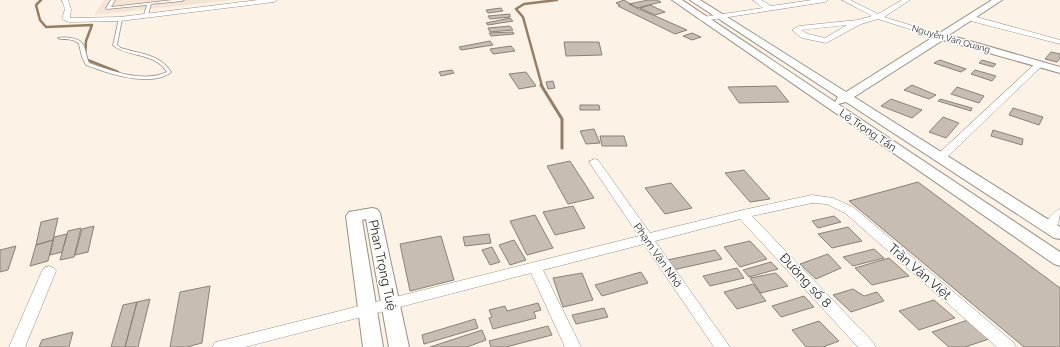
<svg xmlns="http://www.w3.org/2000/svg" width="1060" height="347" font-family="Raleway,sans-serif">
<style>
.built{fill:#f5e4d3}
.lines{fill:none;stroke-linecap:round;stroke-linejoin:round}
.stream-far1{stroke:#967d64;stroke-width:2.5}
.stream{stroke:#967d64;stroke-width:3}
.building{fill:#c8bdb2;stroke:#8a8076}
.service-casing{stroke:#9a8f85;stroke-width:1.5}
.minor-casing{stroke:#9a8f85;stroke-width:1}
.tertiary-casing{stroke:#9a8f85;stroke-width:2}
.service{fill:#fff;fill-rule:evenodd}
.minor{fill:#fff;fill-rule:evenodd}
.tertiary{fill:#fff;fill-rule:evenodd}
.labels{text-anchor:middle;stroke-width:3;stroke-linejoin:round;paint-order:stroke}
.far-street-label{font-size:9px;fill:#302b27;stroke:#fff}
.street-label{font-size:11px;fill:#302b27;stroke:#fff}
.near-street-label{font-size:13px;fill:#302b27;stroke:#fff}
</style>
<rect width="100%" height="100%" fill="#fdf2e6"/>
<!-- built -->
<path class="built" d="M 104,0 L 233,0 L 94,15 Z"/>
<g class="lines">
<!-- stream-far1 -->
<path class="stream-far1" d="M 41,0 L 36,5 L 40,20 L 46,27 L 92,25 L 86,41 L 85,59 L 118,72
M 542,86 L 523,17 L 516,9 L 524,4 L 557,0"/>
<!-- stream -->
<path class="stream" d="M 541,85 L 562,119 L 562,148"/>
</g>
<!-- building -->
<path class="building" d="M 624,0 L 637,8 L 687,30 L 675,34 L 618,6 L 620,5 L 616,3 Z
M 648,0 L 657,0 L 661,2 L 637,8 L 629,4 Z
M 650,5 L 665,12 L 655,15 L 640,8 Z
M 501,8 L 503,11 L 488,13 L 486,10 Z
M 510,14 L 510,17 L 490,19 L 488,16 Z
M 510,18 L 513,21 L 488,25 L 486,23 Z
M 510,26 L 513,30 L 490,32 L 488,28 Z
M 513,32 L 514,34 L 491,36 L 489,33 Z
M 692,33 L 701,37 L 692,40 L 683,36 Z
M 490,41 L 493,45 L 461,50 L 459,47 Z
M 564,42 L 599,42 L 602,55 L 566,56 Z
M 511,46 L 515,51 L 493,54 L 490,49 Z
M 1051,52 L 1060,54 L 1060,58 L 1057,62 L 1045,59 Z
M 940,60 L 966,69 L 961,72 L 934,63 Z
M 982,60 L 996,64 L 993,67 L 979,63 Z
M 452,70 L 454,73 L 441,76 L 439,72 Z
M 975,70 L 996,76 L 992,81 L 971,74 Z
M 526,72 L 536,86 L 519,89 L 509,74 Z
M 553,81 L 555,88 L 548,89 L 546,82 Z
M 912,85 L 936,95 L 929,99 L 904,90 Z
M 776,86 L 789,102 L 739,103 L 728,87 Z
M 957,87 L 984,96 L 979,103 L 951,94 Z
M 891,99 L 922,110 L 912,118 L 881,106 Z
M 940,99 L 972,108 L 971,111 L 938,101 Z
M 580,105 L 599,105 L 600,110 L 580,110 Z
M 1013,108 L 1043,117 L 1039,125 L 1009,115 Z
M 943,117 L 959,123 L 946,138 L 929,132 Z
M 594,129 L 600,143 L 586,144 L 580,131 Z
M 993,130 L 1023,139 L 1022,145 L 991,136 Z
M 600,136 L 624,136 L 627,146 L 602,146 Z
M 570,161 L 594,198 L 568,204 L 547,166 Z
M 744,170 L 770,199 L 750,202 L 725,173 Z
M 918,182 L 1060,288 L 1060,347 L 1024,347 L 849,201 Z
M 671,183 L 692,208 L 665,214 L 645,188 Z
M 573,206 L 585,228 L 555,235 L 543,212 Z
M 535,215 L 553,248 L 527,255 L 510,221 Z
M 834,216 L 841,222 L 818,228 L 812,221 Z
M 58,218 L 53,240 L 36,245 L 41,222 Z
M 94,226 L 88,252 L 75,255 L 82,229 Z
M 848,227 L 862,241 L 832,248 L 818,234 Z
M 81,228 L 74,257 L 60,260 L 68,231 Z
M 67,234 L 62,252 L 50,255 L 54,237 Z
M 489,234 L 491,243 L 465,246 L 463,237 Z
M 441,236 L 454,280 L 410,291 L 400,244 Z
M 53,240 L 48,261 L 30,266 L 36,245 Z
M 514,240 L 526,260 L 510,265 L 499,245 Z
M 750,241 L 767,259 L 740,267 L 724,247 Z
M 16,246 L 8,270 L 0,272 L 0,250 Z
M 492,247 L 500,262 L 490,265 L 482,250 Z
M 874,249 L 884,258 L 853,266 L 843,257 Z
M 715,250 L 722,259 L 673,270 L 667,260 Z
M 828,254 L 841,268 L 816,279 L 800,264 Z
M 889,258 L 909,276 L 872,285 L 855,268 Z
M 771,262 L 778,269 L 749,277 L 743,270 Z
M 737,268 L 744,278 L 710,286 L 703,276 Z
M 641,272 L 648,283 L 602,296 L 595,285 Z
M 582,273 L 593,300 L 563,307 L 553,278 Z
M 776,273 L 788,286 L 761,293 L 750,278 Z
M 753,284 L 766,301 L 737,309 L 724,292 Z
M 210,286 L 202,343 L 187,347 L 170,347 L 180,292 Z
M 853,289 L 864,296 L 877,292 L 884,301 L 851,312 L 833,295 Z
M 804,296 L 814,307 L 781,317 L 772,306 Z
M 150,299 L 138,347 L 125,347 L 137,302 Z
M 934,300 L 955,318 L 919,330 L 899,311 Z
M 137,302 L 125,347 L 111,347 L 123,305 Z
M 538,303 L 541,310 L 534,312 L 536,318 L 493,329 L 489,318 L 492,317 L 489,310 L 505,306 L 507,311 Z
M 604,308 L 608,317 L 576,324 L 572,315 Z
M 475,319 L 478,328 L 424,344 L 422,335 Z
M 968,320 L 989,339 L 965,347 L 949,347 L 932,332 Z
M 819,321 L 839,341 L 823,347 L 806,347 L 792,330 Z
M 548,326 L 552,335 L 506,347 L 491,347 L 489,341 Z
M 482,330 L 486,340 L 467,347 L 430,347 Z
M 73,332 L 69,347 L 39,347 L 42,340 Z"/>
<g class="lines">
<defs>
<path id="service" d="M 111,0 L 115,0 L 111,7 L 173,0 L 184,0 L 182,1 L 151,4 L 148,15 L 146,16 L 144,15 L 147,5 L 107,9 L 106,8 Z
M 119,18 L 122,19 L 117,45 L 121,48 C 140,54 160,54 171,72 L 170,73 C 168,74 165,76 162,77 C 139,84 107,73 86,65 L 82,57 L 79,44 C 74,39 67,39 60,39 L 58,38 C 62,37 67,37 71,38 C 87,40 84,51 89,63 C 112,71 143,83 167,72 C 155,52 129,58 114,46 L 113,45 Z"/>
<path id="minor" d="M 62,0 L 68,0 L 71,9 L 70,18 L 120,17 L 258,0 L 277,0 L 274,2 L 120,21 L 69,22 L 62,19 L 65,9 Z
M 753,0 L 761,0 L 771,6 L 812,0 L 828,0 L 825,2 L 703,21 L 699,19 L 703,17 L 763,8 Z
M 842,0 L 850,0 L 878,14 L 902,0 L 910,0 L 884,17 L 945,36 L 941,38 L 938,38 L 878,19 L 861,24 L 826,43 L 802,38 L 792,30 L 799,26 L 858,20 L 872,16 ZM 847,25 L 825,38 L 808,34 L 801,30 Z
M 967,16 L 973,16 L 1060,40 L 1060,44 L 967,20 Z
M 1037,62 L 1040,62 L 1044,64 L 945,159 L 937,159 L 936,157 L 937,155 Z
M 594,159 L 598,160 L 650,233 L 743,210 L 812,195 L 833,198 L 853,207 L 1013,342 L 1016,347 L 997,347 L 845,213 L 827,204 L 812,203 L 752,216 L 873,342 L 876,347 L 858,347 L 740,219 L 655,241 L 730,347 L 714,347 L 644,244 L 543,270 L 581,347 L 565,347 L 531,273 L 245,347 L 212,347 L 215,342 L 220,341 L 639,236 L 589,162 Z
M 1060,209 C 1060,219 1058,234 1045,230 L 1043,227 C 1047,221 1053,211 1060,209 Z
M 49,266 L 54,268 L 56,271 L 25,347 L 9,347 L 42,271 L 44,268 Z"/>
<path id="tertiary" d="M 672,0 L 682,0 L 835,102 L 838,97 L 690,0 L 700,0 L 846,92 L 992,0 L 1002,0 L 949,35 L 1060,67 L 1060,73 L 943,40 L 854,97 L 1060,227 L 1060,239 L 1054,238 L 846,102 L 838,104 L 1060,252 L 1060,266 L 1054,264 Z
M 372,208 L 377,209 L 380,213 L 409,347 L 389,347 L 366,219 L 362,220 L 383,347 L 363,347 L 346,216 L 349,212 Z"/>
</defs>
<!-- service casing -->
<use href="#service" class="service-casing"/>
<!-- minor casing -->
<use href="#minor" class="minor-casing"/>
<!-- tertiary casing -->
<use href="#tertiary" class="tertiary-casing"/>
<!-- service -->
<use href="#service" class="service"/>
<!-- minor -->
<use href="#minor" class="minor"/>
<!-- tertiary -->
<use href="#tertiary" class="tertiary"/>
</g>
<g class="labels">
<!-- far-street labels -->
<g class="far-street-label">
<text transform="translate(951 39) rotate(16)" y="3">Nguyễn Văn Quang</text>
</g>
<!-- street labels -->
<g class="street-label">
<text transform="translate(868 130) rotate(34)" y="4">Lê Trọng Tấn</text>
<text transform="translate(658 255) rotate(55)" y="4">Phạm Văn Nhờ</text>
</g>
<!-- near-street labels -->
<g class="near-street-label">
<text transform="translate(383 265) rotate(78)" y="5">Phan Trọng Tuệ</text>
<text transform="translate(920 271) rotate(41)" y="5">Trần Văn Việt</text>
<text transform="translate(806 280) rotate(47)" y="5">Đường số 8</text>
</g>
</g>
</svg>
